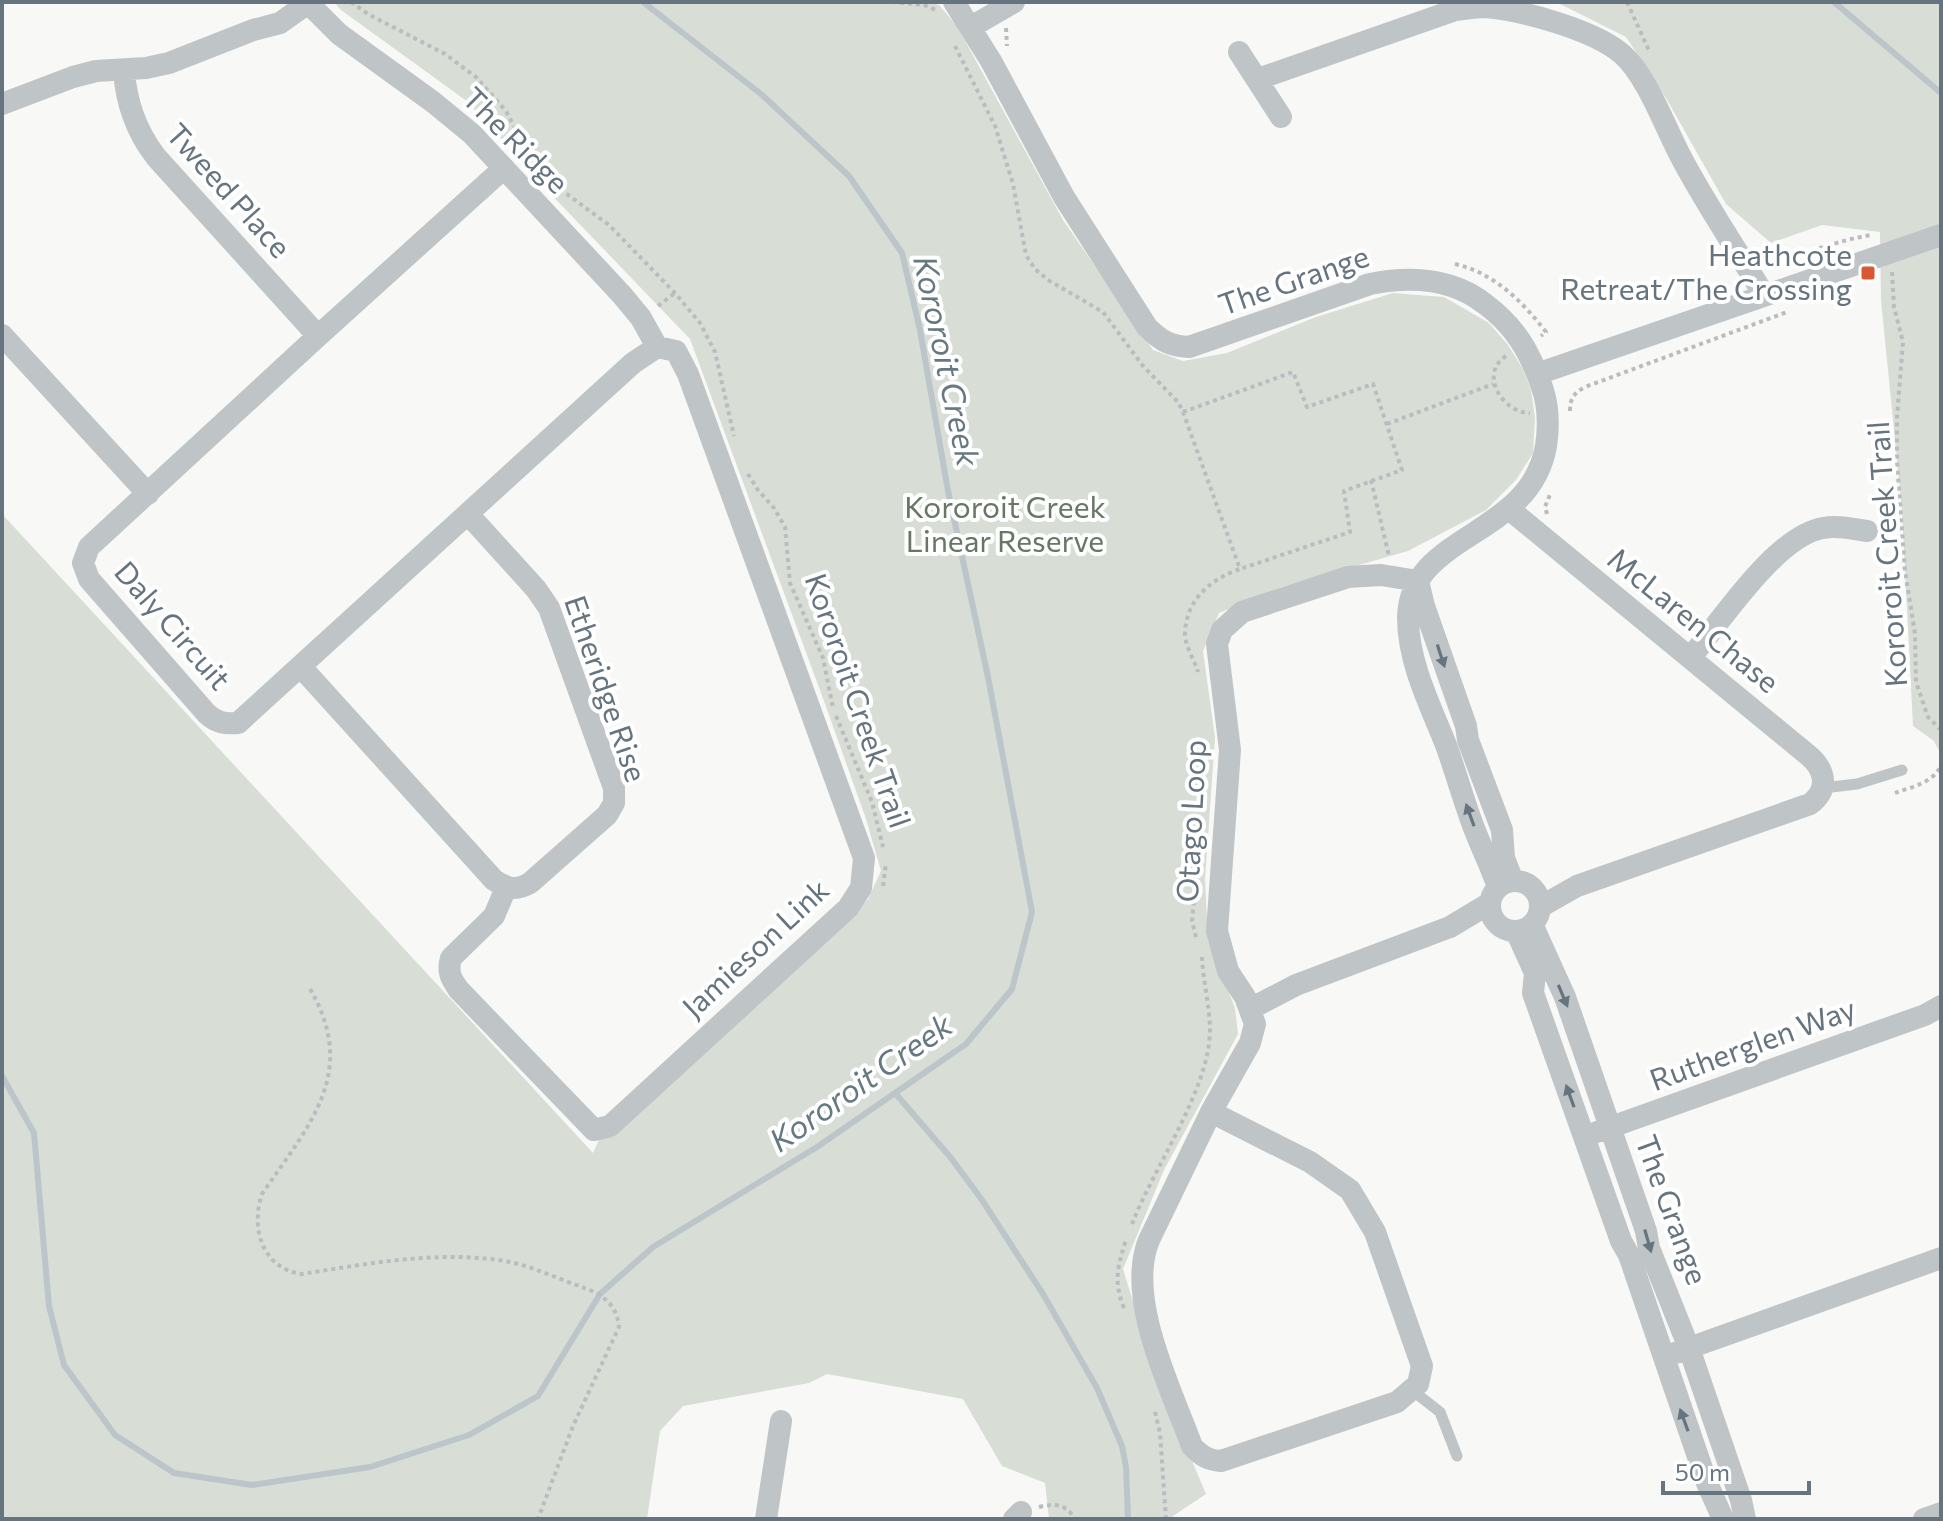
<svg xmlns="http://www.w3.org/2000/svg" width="1943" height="1521" font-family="Commissioner,sans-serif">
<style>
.green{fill:#d8ddd5}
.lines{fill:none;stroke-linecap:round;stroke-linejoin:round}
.stream{stroke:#bbc5ca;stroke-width:6}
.path{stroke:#babdbf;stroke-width:4;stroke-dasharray:4 4;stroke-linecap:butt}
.service{stroke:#bfc4c7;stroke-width:11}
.minor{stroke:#bfc4c7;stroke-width:22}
.oneway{fill:#65747f}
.poi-dot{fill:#d95834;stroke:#fff;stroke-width:3}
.labels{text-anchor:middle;stroke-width:8;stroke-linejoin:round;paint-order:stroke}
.street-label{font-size:30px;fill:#65747f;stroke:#fff}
.poi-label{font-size:30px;fill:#65747f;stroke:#fff;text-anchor:end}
.park-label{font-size:30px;fill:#677763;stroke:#fff}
.water-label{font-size:32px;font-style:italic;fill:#657980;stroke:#fff}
</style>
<rect width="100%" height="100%" fill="#f8f8f6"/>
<!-- green -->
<path class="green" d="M 334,2 L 927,2 L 939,5 L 957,26 L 1063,220 L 1153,350 L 1183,361 L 1227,353 L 1316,317 L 1393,293 L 1444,297 L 1489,323 L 1508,345 L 1523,369 L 1531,390 L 1535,418 L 1533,453 L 1516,480 L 1486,510 L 1408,551 L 1282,587 L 1219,613 L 1203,651 L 1215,738 L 1205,879 L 1208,940 L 1235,1008 L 1238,1034 L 1164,1170 L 1123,1269 L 1155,1373 L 1206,1494 L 1173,1516 L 1172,1519 L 1049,1519 L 1045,1483 L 1002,1466 L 963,1399 L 827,1374 L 809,1383 L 683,1406 L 660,1431 L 647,1519 L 2,1519 L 2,514 L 593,1153 L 599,1140 L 733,1026 L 868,899 L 881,871 L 866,819 L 824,701 L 690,339 L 542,185 L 468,102 L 341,10 Z
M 1556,2 L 1941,2 L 1941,755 L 1934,741 L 1913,726 L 1902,510 L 1881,300 L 1880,232 L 1822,225 L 1771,243 L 1726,204 L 1666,98 L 1626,37 Z"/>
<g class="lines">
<!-- stream -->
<path class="stream" d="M 1834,2 L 1941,93
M 2,1076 L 34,1133 L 49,1306 L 64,1365 L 115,1435 L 174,1473 L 252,1485 L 370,1467 L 469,1435 L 538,1396 L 600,1294 L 653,1247 L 817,1147 L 966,1044 L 1012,989 L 1032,912 L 988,677 L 948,491 L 920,330 L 902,253 L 849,176 L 761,94 L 643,2
M 895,1093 L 951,1158 L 982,1200 L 1043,1294 L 1097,1388 L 1122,1446 L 1126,1467 L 1128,1519"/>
<!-- path -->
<path class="path" d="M 351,2 L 368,14 L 445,54 L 476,77 L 506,111 L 534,164 L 545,178 L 609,225 L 675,293 L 700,323 L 715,352 L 734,436
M 892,2 L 924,5 L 936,10
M 1627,2 L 1650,53
M 1006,28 L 1007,46
M 955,46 L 995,126 L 1013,184 L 1026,255 L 1035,269 L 1048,280 L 1103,312 L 1143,366 L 1178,402 L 1183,412 L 1240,569 C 1211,579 1185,600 1185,635 C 1186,648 1194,659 1198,672
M 1765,262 C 1802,257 1835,240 1872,235
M 1455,264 C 1494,273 1522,301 1546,332 L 1541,336
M 1892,272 L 1894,307 L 1903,342 L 1897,417 L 1897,461 L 1905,571 L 1915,634 L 1916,682 L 1928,717 L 1941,730
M 1333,273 L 1363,263
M 658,306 L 675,293
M 1506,356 C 1478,374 1503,413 1530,413
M 1570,411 C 1570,398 1574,393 1585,387 L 1787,312
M 1183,412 L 1293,372 L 1307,407 L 1373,384 L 1402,470 L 1344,491 L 1350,532 L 1240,569
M 1387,424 L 1493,384
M 748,474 L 758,490 L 774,508 L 785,527 L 790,583 L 823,658 L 833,708
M 1371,480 L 1389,556
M 1547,514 L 1545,507 L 1551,492
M 836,716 L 872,802 L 883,847
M 1895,793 C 1911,787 1934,783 1941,765
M 883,886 L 886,863
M 1196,937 L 1192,921 L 1202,819
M 310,989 C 359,1073 309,1125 262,1194 C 250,1229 263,1269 302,1274 C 366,1264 434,1251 498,1260 C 522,1263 545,1273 568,1282 C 593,1291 616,1297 619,1327 L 573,1426 L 538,1519
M 1132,1224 C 1154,1167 1209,1090 1210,1031 C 1210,1007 1203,981 1202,957
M 1124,1308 C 1113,1282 1118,1265 1126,1240
M 1155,1412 L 1160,1433 L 1166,1519
M 1039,1507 C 1055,1503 1066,1504 1075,1519"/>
<!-- service -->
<path class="service" d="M 1823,788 L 1857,784 L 1902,770
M 1413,1391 L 1440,1412 L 1457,1456"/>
<!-- minor -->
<path class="minor" d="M 307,2 L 339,34 L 433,102 L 472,134 L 622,295 L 641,318 L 657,347
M 954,2 L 991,61 L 1064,197 L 1147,327 C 1161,341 1170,346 1189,347 L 1370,284 C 1410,276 1452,278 1485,304 C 1515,326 1530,352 1542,387 C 1549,407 1549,426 1546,446 C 1530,538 1409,533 1408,618 C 1408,662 1430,705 1446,745 C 1455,770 1462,795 1471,820 C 1479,843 1490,864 1498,887
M 971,27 L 1014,2
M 1239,52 L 1281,117
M 124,70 C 126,103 136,131 156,157 L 318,336
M 1258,79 L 1455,10 C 1465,9 1475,7 1485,7 C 1522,10 1594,30 1622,54 C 1648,77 1665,128 1682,159 C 1707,206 1737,250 1764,295
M 2,104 L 73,77 L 96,71 L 146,68 L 169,63 L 253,30 L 280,23 L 308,3
M 504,168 L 318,336 L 89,547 L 83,563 L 89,579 L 207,714 C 217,723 225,724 238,723 L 633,363 L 657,347
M 2,335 L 148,494
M 1537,374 L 1941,235
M 1509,509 L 1808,755 C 1825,769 1830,789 1810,804 L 1577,886 L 1540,907
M 1418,581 L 1424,606 L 1466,726 L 1468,740 L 1502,830 L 1504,858 L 1513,881
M 1691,657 C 1721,621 1776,536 1823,528 C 1838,525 1852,529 1867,531
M 301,667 L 494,880 C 508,889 516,891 530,883 L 607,815 L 614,803 L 614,788 L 549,608 L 536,589 L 468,514
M1490 906a25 25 0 1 1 50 0a25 25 0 1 1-50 0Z
M 506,888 L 494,916 L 451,958 C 447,972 451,979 459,990 L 594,1130 L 610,1126 L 848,908 L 861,888 L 864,858 L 688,374 L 676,351 L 657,347
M 1532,924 L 1565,997 L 1646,1231 L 1649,1248 L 1689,1348 L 1741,1500 L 1745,1519
M 1516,931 L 1535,973 L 1533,993 L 1621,1241 L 1629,1255 L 1707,1483 L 1723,1519
M 1250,1009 L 1296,985 L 1450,927 L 1490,903
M 1211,1112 L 1310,1162 L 1350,1190 L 1375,1232 L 1422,1366 L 1418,1384 L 1397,1402 L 1221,1461 C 1208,1460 1201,1456 1192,1446 C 1171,1389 1125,1298 1149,1240 L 1211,1112 L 1250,1043 L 1255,1024 L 1245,997 L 1228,971 L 1217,931 L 1230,750 L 1217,644 L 1222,630 L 1242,612 L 1348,577 L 1381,575 L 1418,581
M 1597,1132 L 1925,1015 L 1941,1006
M 1675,1353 L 1941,1258
M 766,1519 L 781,1421
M 1014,1519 L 1021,1512
M 1924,1519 L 1941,1513"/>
</g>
<!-- one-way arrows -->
<defs><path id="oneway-solid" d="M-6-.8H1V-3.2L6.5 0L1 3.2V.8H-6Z" transform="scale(2)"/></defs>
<g class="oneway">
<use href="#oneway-solid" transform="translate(1441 656) rotate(72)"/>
<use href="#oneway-solid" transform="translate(1470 815) rotate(-110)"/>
<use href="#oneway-solid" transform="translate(1563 996) rotate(67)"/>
<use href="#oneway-solid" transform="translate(1570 1096) rotate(-110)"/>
<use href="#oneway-solid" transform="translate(1648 1241) rotate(74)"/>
<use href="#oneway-solid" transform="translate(1684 1420) rotate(-110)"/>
</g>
<!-- markers -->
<rect class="poi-dot" x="1860" y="265" width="16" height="16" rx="4"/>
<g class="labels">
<!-- street labels -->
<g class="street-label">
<text transform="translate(515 141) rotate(45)" y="10">The Ridge</text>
<text transform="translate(228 191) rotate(48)" y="10">Tweed Place</text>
<text transform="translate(1294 281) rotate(-19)" y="10">The Grange</text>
<text transform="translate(1888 554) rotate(-94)" y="10">Kororoit Creek Trail</text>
<text transform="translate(1693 621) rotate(39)" y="10">McLaren Chase</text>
<text transform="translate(172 626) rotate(49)" y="10">Daly Circuit</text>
<text transform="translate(605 689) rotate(71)" y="10">Etheridge Rise</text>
<text transform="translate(857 701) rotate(71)" y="10">Kororoit Creek Trail</text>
<text transform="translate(1192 821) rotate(-87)" y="10">Otago Loop</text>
<text transform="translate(756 949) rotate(-43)" y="10">Jamieson Link</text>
<text transform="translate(1753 1045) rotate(-20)" y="10">Rutherglen Way</text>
<text transform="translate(1671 1210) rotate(70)" y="10">The Grange</text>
</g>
<!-- poi labels -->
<g class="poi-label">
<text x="1852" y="266">Heathcote<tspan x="1852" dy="34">Retreat/The Crossing</tspan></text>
</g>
<!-- park labels -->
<g class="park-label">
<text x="1005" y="518">Kororoit Creek<tspan x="1005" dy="34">Linear Reserve</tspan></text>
</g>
<!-- water labels -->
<g class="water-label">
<text transform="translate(946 361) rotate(78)" y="11">Kororoit Creek</text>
<text transform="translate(861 1083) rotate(-35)" y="11">Kororoit Creek</text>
</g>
</g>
<!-- border -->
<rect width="1943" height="1521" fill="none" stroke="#65747f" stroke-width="8"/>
<!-- scale -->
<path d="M1663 1481v12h146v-12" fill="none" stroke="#65747f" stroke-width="4"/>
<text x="1675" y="1481" font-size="24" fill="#65747f" stroke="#ffffff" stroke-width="6" paint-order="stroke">50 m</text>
</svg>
